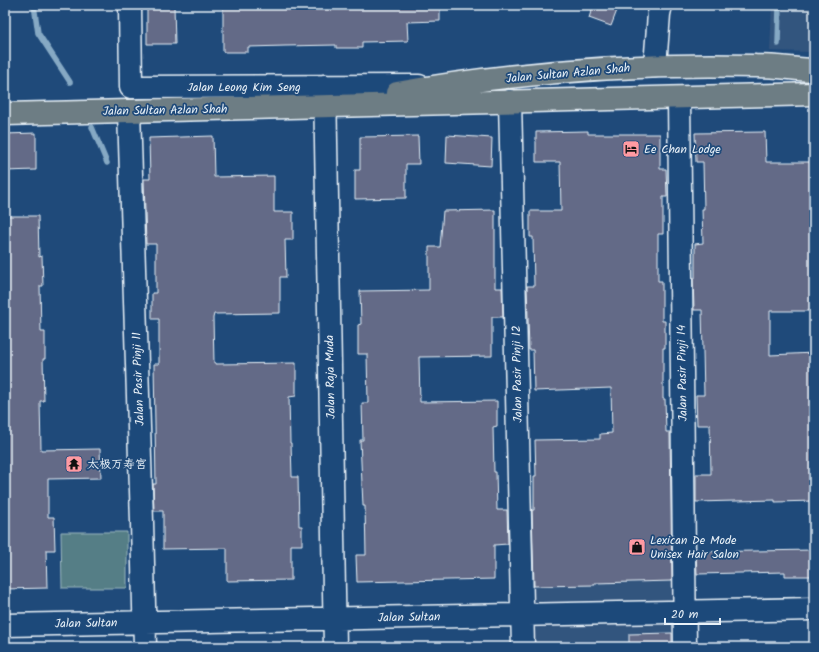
<svg xmlns="http://www.w3.org/2000/svg" width="819" height="652" font-family="Kalam,'LXGW WenKai TC',sans-serif">
<style>
.built{fill:#33547e}
.green{fill:#547e86;stroke:#9eb8bf}
.lines{fill:none;stroke-linecap:round;stroke-linejoin:round}
.stream{stroke:#86a9c4;stroke-width:5.5}
.building{fill:#636b87;stroke:#e8f1f8}
.street-casing{stroke:#e8f1f8;stroke-width:25}
.primary-casing{stroke:#e8f1f8;stroke-width:25}
.street{stroke:#1f4a7a;stroke-width:22}
.primary{stroke:#6d7d84;stroke-width:22}
.labels{text-anchor:middle;stroke-width:3.5;stroke-linejoin:round;paint-order:stroke}
.street-label{font-size:12px;fill:#e8f1f8;stroke:#1f4a7a}
.poi-label{font-size:12px;fill:#e8f1f8;stroke:#1f4a7a;text-anchor:start}
</style>
<rect width="100%" height="100%" fill="#1f4a7a"/>
<filter id="ink" filterUnits="userSpaceOnUse"><feTurbulence type="fractalNoise" baseFrequency=".025" numOctaves="2"/><feDisplacementMap in="SourceGraphic" scale="8" xChannelSelector="R" yChannelSelector="G"/><feConvolveMatrix kernelMatrix="1 2 1 2 8 2 1 2 1" color-interpolation-filters="sRGB"/></filter>
<g filter="url(#ink)">
<!-- built -->
<path class="built" d="M 772,5 L 814,5 L 814,52 L 770,51 Z
M 520,506 L 684,507 L 685,647 L 520,647 Z"/>
<!-- green -->
<path class="green" d="M 61,532 L 127,532 L 127,588 L 62,588 Z"/>
<g class="lines">
<!-- stream -->
<path class="stream" d="M 34,5 L 38,33 L 70,82
M 778,44 L 779,5
M 92,127 L 107,163"/>
</g>
<!-- building -->
<path class="building" d="M 223,5 L 440,5 L 440,21 L 407,22 L 408,41 L 362,42 L 362,48 L 336,48 L 336,45 L 285,46 L 248,47 L 248,52 L 223,52 Z
M 593,5 L 619,5 L 611,26 L 589,18 Z
M 174,6 L 175,44 L 147,44 L 147,7 Z
M 588,131 L 588,134 L 660,134 L 660,169 L 666,169 L 667,197 L 663,197 L 663,234 L 658,234 L 658,281 L 662,281 L 662,321 L 665,321 L 665,348 L 663,348 L 663,399 L 665,399 L 666,432 L 670,432 L 672,581 L 595,583 L 595,585 L 534,586 L 532,510 L 534,510 L 534,476 L 536,476 L 535,440 L 600,439 L 600,434 L 612,433 L 611,388 L 534,391 L 533,350 L 529,350 L 527,286 L 534,286 L 533,237 L 530,237 L 530,211 L 561,211 L 560,162 L 536,162 L 536,132 Z
M 765,132 L 766,162 L 814,162 L 814,311 L 770,311 L 770,355 L 814,353 L 814,501 L 775,502 L 775,500 L 696,502 L 696,474 L 711,474 L 710,425 L 697,425 L 696,395 L 704,395 L 703,351 L 702,310 L 694,310 L 693,278 L 695,278 L 695,244 L 703,243 L 702,209 L 704,209 L 703,162 L 696,162 L 695,133 Z
M 36,133 L 36,170 L 5,171 L 5,134 Z
M 447,135 L 492,138 L 491,166 L 446,163 Z
M 213,136 L 214,177 L 274,176 L 274,212 L 293,212 L 293,240 L 285,240 L 286,277 L 280,277 L 280,313 L 214,314 L 213,318 L 214,363 L 216,363 L 216,364 L 296,363 L 296,396 L 289,397 L 290,443 L 291,443 L 292,477 L 298,477 L 299,526 L 302,526 L 302,545 L 291,545 L 291,580 L 227,581 L 227,548 L 163,549 L 163,511 L 154,511 L 153,484 L 156,484 L 154,364 L 159,364 L 159,319 L 152,319 L 152,293 L 156,293 L 156,244 L 146,244 L 144,179 L 150,179 L 149,138 Z
M 418,136 L 419,164 L 406,164 L 406,198 L 355,199 L 355,170 L 360,170 L 360,137 Z
M 495,210 L 495,288 L 502,288 L 503,317 L 492,317 L 492,356 L 419,357 L 420,402 L 497,401 L 497,426 L 493,427 L 494,472 L 496,472 L 497,510 L 507,510 L 508,544 L 494,545 L 494,579 L 357,582 L 356,555 L 366,555 L 365,506 L 363,506 L 360,440 L 363,440 L 362,403 L 368,403 L 367,354 L 358,354 L 358,325 L 361,324 L 360,291 L 429,290 L 429,247 L 440,247 L 443,211 Z
M 5,216 L 38,216 L 39,257 L 42,256 L 43,286 L 40,286 L 41,332 L 45,332 L 45,359 L 43,359 L 44,401 L 40,401 L 41,450 L 100,449 L 101,478 L 48,479 L 48,517 L 54,517 L 55,550 L 46,550 L 47,588 L 5,589 Z
M 814,550 L 814,576 L 785,576 L 785,572 L 697,574 L 696,552 Z
M 672,633 L 672,647 L 629,647 L 629,634 Z"/>
<g class="lines">
<defs>
<path id="street" d="M 130,5 L 131,87 L 419,86
M 655,66 L 659,14 L 661,5
M 325,86 L 335,647
M 679,98 L 685,647
M 510,101 L 523,647
M 129,111 L 142,522 L 145,647
M 5,625 L 814,609"/>
<path id="primary" d="M 397,93 C 515,72 636,63 756,66 C 776,66 795,69 814,70
M 5,114 L 814,94"/>
</defs>
<!-- street casing -->
<use href="#street" class="street-casing"/>
<!-- primary casing -->
<use href="#primary" class="primary-casing"/>
<!-- street -->
<use href="#street" class="street"/>
<!-- primary -->
<use href="#primary" class="primary"/>
</g>
</g>
<!-- icons -->
<defs>
<symbol id="hotel-square" viewBox="-11 -11 22 22"><rect x="-9" y="-9" width="18" height="18" rx="4" fill="#ff9aa2" stroke="#1f4a7a"/><path d="M-6-4.5h1.5V1H6V5H4.5V3h-9V5H-6ZM-4 0a1.8 1.8 0 1 1 3.6 0ZM.5 0V-2.5h3Q6-2.5 6 0Z" fill="#111"/></symbol>
<symbol id="temple-square" viewBox="-11 -11 22 22"><rect x="-9" y="-9" width="18" height="18" rx="4" fill="#ff9aa2" stroke="#1f4a7a"/><path d="M0-6L5-2H3V0L6.5 2.5H4V6H1.5V3h-3V6H-4V2.5H-6.5L-3 0V-2H-5Z" fill="#111"/></symbol>
<symbol id="shop-square" viewBox="-11 -11 22 22"><rect x="-9" y="-9" width="18" height="18" rx="4" fill="#ff9aa2" stroke="#1f4a7a"/><path d="M-5-2.5h2.3a2.7 3.5 0 0 1 5.4 0H5L5.5 6h-11ZM-1.5-2.5h3a1.5 2.3 0 0 0-3 0Z" fill="#111"/></symbol>
</defs>
<g fill-rule="evenodd">
<use href="#hotel-square" x="621" y="139" width="20" height="20"/>
<use href="#temple-square" x="64" y="454" width="20" height="20"/>
<use href="#shop-square" x="627" y="537" width="20" height="20"/>
</g>
<g class="labels">
<!-- street labels -->
<g class="street-label">
<text transform="translate(568 73) rotate(-5)" y="4">Jalan Sultan Azlan Shah</text>
<text x="244" y="91">Jalan Leong Kim Seng</text>
<text transform="translate(165 110) rotate(-1)" y="4">Jalan Sultan Azlan Shah</text>
<text transform="translate(682 373) rotate(-91)" y="4">Jalan Pasir Pinji 14</text>
<text transform="translate(517 374) rotate(-91)" y="4">Jalan Pasir Pinji 12</text>
<text transform="translate(330 377) rotate(-91)" y="4">Jalan Raja Muda</text>
<text transform="translate(138 379) rotate(-92)" y="4">Jalan Pasir Pinji 11</text>
<text transform="translate(409 617) rotate(-1)" y="4">Jalan Sultan</text>
<text transform="translate(86 623) rotate(-1)" y="4">Jalan Sultan</text>
</g>
<!-- poi labels -->
<g class="poi-label">
<text x="644" y="153">Ee Chan Lodge</text>
<text x="87" y="468">太极万寿宫</text>
<text x="650" y="544">Lexican De Mode<tspan x="650" dy="14">Unisex Hair Salon</tspan></text>
</g>
</g>
<!-- margin -->
<rect width="819" height="652" fill="none" stroke="#1f4a7a" stroke-width="20"/>
<rect x="10" y="10" width="799" height="632" fill="none" stroke="#e8f1f8" stroke-width="1.5" filter="url(#ink)"/>
<!-- scale -->
<path d="M665 618v6h55v-6" fill="none" stroke="#e8f1f8" stroke-width="2"/>
<text x="671" y="618" font-size="12" fill="#e8f1f8" stroke="#1f4a7a" stroke-width="3" paint-order="stroke">20 m</text>
</svg>
